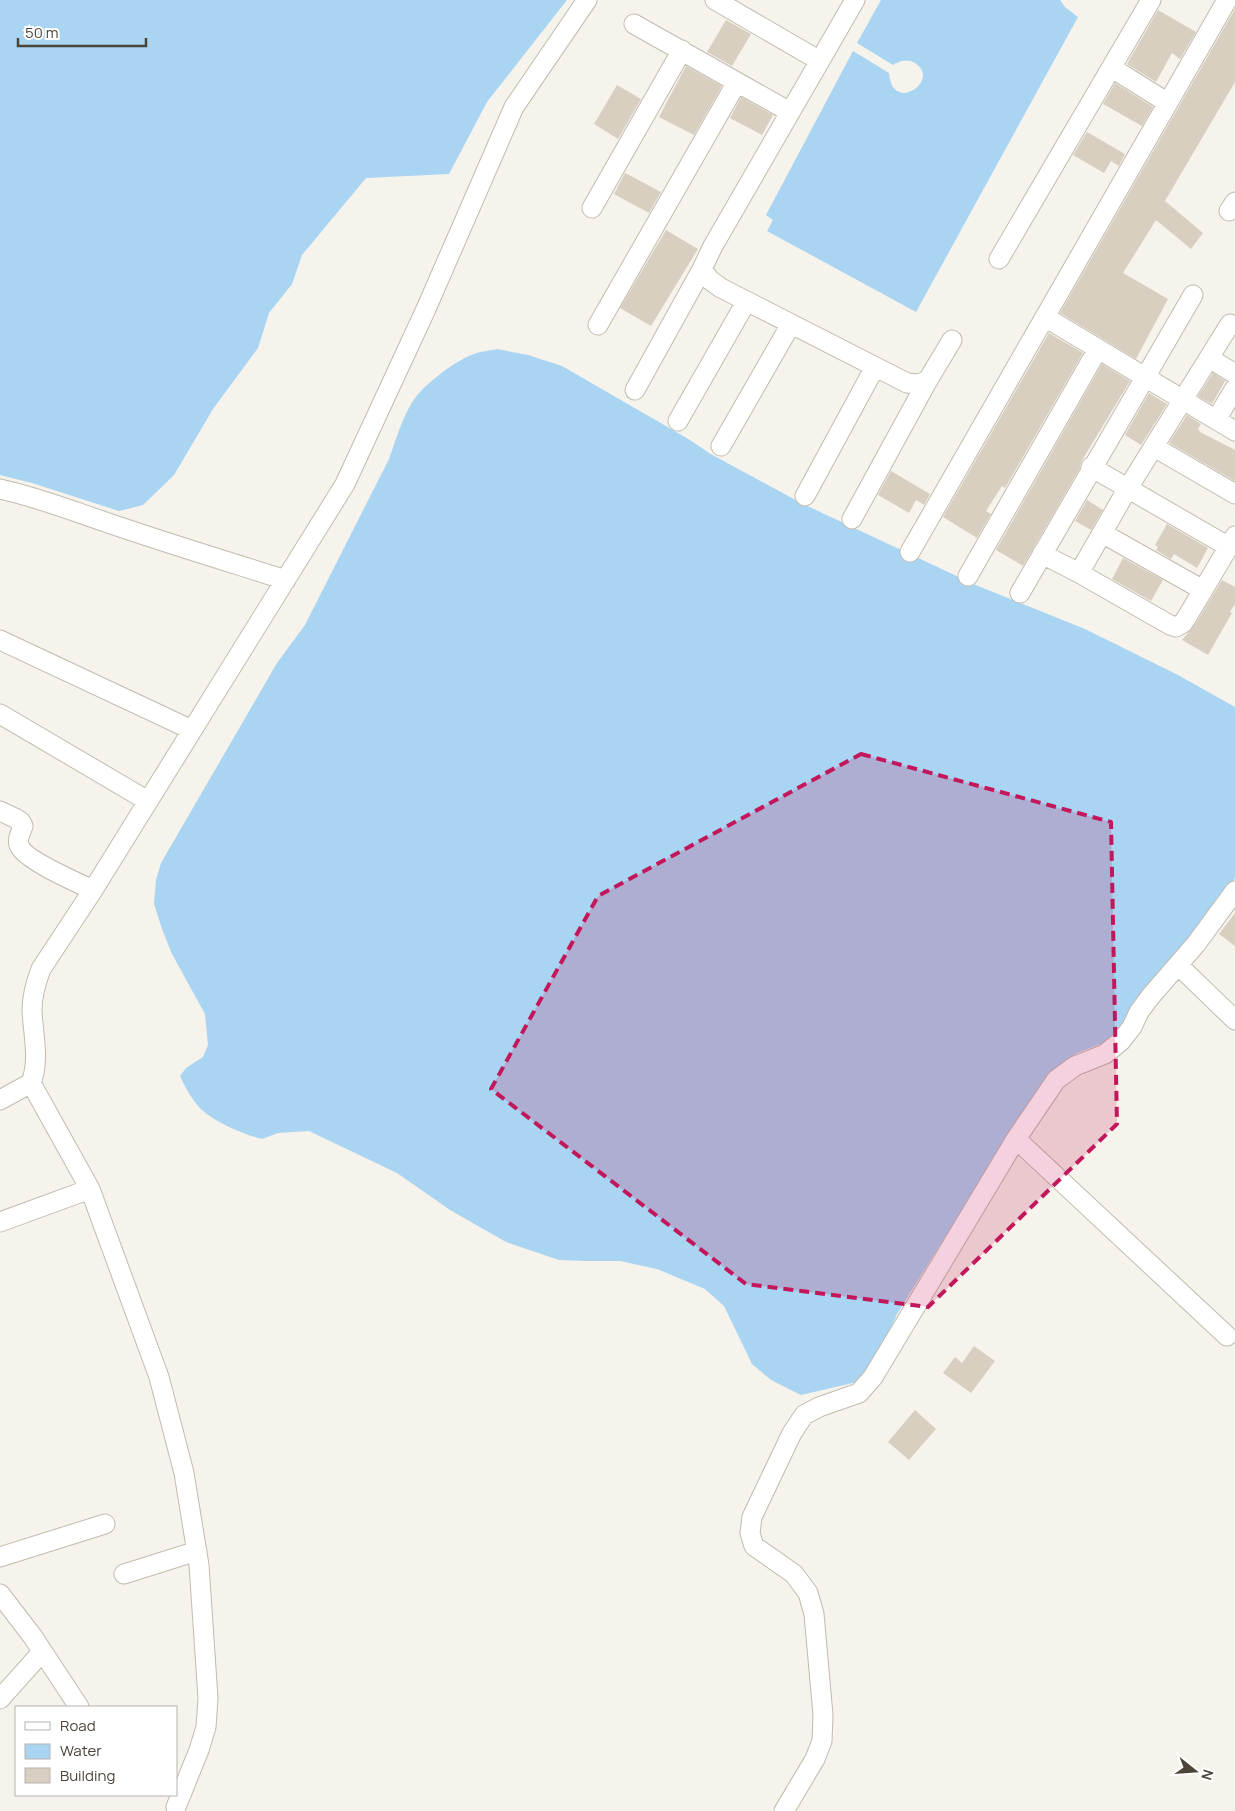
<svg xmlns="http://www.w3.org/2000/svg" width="1235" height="1811" font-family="Manrope,sans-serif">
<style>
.water{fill:#a9d4f2}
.building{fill:#d8cfc1}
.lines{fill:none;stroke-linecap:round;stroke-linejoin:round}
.street-casing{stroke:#c2bbae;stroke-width:21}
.street{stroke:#fff;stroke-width:19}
.marked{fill:#c2185b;fill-opacity:0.2;stroke:#c2185b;stroke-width:4;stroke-dasharray:10 6;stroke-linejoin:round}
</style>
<rect width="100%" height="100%" fill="#f6f3ec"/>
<!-- water -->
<path class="water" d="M 0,0 L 567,0 L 487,102 L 449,174 L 366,178 L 302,255 L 292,284 L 269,313 L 258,348 L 213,409 L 174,475 L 143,505 L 119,511 L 32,483 L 0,475 Z
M 881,0 L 1060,0 L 1065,7 L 1078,17 L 916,312 L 767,231 L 773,220 L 766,215 L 853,51 L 889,73 C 892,115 942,80 915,63 C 907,58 900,61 893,65 L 857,43 Z
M 497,349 L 528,355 L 562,366 L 690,440 L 709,453 L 801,503 L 978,586 L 1085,629 L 1178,675 L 1235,707 L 1235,878 L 1222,898 L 1122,1029 L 1108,1041 L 1077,1053 L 1060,1065 L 1004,1142 L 897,1314 L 872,1368 L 857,1382 L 801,1395 L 771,1380 L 752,1364 L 724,1306 L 705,1289 L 657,1269 L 620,1261 L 587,1261 L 559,1260 L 506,1242 L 450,1210 L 397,1173 L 309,1131 L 278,1133 L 262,1139 C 243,1134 213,1122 199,1107 C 191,1098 185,1087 180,1076 L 186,1068 L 203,1057 L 208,1045 L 205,1014 L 172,954 L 162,929 L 154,904 L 156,880 L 161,863 L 277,663 L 305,625 L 389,459 C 396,440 402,418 413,401 C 423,385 456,360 474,354 C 481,351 489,351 497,349 Z"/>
<!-- building -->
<path class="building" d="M 1235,9 L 1235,82 L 1165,201 L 1203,233 L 1191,249 L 1156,220 L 1123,273 L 1168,299 L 1136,359 L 1060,313 Z
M 1158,10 L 1196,32 L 1180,59 L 1172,53 L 1156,82 L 1127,64 Z
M 726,20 L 751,34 L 732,66 L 707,52 Z
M 686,66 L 722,86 L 694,135 L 659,117 Z
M 1115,83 L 1153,107 L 1142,126 L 1103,104 Z
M 617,85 L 641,99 L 618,139 L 594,124 Z
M 741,97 L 773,115 L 762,135 L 730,118 Z
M 1087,132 L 1125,154 L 1119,166 L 1111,161 L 1104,173 L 1073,155 Z
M 625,173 L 661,192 L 649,213 L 614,194 Z
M 666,230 L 698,249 L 651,326 L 620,308 Z
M 1049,333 L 1083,353 L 1005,488 L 1002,486 L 986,511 L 991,514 L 977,538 L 943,517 Z
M 1102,364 L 1130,381 L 1081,462 L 1080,468 L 1023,566 L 996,550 Z
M 1213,373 L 1225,381 L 1212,404 L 1198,396 Z
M 1149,393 L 1167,404 L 1141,445 L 1125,435 Z
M 1187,415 L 1201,424 L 1198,429 L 1200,432 L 1235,450 L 1235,481 L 1169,443 Z
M 891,471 L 930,494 L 924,505 L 916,500 L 909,513 L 878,495 Z
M 1087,500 L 1103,510 L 1091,530 L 1075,521 Z
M 1167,524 L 1208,548 L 1197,568 L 1174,554 L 1171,559 L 1156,550 L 1158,547 L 1155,545 Z
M 1123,558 L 1163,580 L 1151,601 L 1112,579 Z
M 1222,580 L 1235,587 L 1235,604 L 1230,612 L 1232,613 L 1208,655 L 1182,640 L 1196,623 Z
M 1235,913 L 1235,946 L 1219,934 Z
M 974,1346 L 995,1361 L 971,1393 L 943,1373 L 955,1357 L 962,1363 Z
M 915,1410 L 936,1429 L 909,1460 L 888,1442 Z"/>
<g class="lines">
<defs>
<path id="street" d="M 715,0 L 820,61
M 855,0 L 713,246 L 702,269 L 710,280 L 721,288 L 907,383 L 919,384 L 928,380 L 952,340
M 634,24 L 790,112
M 1112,68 L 1168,103
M 592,208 L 682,50
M 1229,211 L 1235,202
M 999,259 L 1151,0
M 1045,317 L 1235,431
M 598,325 L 737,82
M 1209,358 L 1235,374
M 635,390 L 702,269
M 1216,420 L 1235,388
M 678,421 L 746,302
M 721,446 L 791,324
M 1154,447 L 1235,494
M 1091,467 L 1229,547
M 0,489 C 41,498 78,513 117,526 C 173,545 229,562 286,580
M 805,496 L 875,367
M 852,519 L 928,380
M 1102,533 L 1203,590
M 910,552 L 1227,0
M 1042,554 L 1079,573 L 1170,625 L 1176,627 L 1183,623 L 1187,617 L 1235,536
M 1079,573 L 1128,488 L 1230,324
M 968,576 L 1098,349
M 1020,593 L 1193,295
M 0,640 L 192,730
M 0,714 L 148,801
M 0,811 L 15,818 L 21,822 L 23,826 C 21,832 17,839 19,845 C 23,859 78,883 93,890
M 1178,965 L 1235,1020
M 31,1083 L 90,1189 L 159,1377 L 184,1473 L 199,1565 L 208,1698 L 206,1727 L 199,1750 L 176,1807
M 0,1100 L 31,1083 C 40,1060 33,1034 32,1010 C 32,996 36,982 41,969 L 93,890 L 345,484 L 426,309 L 514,107 L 587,0
M 1016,1139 L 1227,1336
M 0,1222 L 90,1189
M 0,1557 L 105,1524
M 124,1574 L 197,1551
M 0,1594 L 33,1637 L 79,1707
M 0,1699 L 42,1652
M 784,1811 L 815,1759 L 822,1741 L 823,1715 L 814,1614 L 808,1593 L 794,1574 L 754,1546 L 750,1533 L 752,1517 L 792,1433 L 804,1415 L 819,1407 L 859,1393 L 873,1377 L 1016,1139 L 1056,1080 L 1075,1066 L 1105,1054 L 1121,1041 L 1132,1027 L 1139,1012 L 1150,997 L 1196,944 L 1235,891"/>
</defs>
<!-- street casing -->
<use href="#street" class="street-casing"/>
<!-- street -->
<use href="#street" class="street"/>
</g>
<!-- marked area -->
<path class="marked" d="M 861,754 L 1111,822 L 1117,1124 L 928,1307 L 746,1284 L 491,1089 L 598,896 Z"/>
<!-- legend -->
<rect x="15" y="1706" width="162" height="90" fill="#ffffff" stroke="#b7b4b0"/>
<rect x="25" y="1722" width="25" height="8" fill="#ffffff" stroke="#b7b4b0"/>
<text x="60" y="1731" font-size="15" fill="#4b4439">Road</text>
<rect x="25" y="1744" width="25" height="15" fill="#a9d4f2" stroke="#b7b4b0"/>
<text x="60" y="1756" font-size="15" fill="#4b4439">Water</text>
<rect x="25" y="1768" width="25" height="15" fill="#d8cfc1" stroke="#b7b4b0"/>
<text x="60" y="1781" font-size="15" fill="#4b4439">Building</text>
<!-- north arrow -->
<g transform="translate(1195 1771) rotate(107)" stroke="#ffffff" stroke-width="4" paint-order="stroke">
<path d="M0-4L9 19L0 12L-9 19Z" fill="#4b4439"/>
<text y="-8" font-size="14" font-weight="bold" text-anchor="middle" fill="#4b4439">N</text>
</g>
<!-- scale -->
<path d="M18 38v8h128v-8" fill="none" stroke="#4b4439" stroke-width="2.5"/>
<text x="25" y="38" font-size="15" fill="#4b4439" stroke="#ffffff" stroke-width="4" paint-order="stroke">50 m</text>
</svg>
